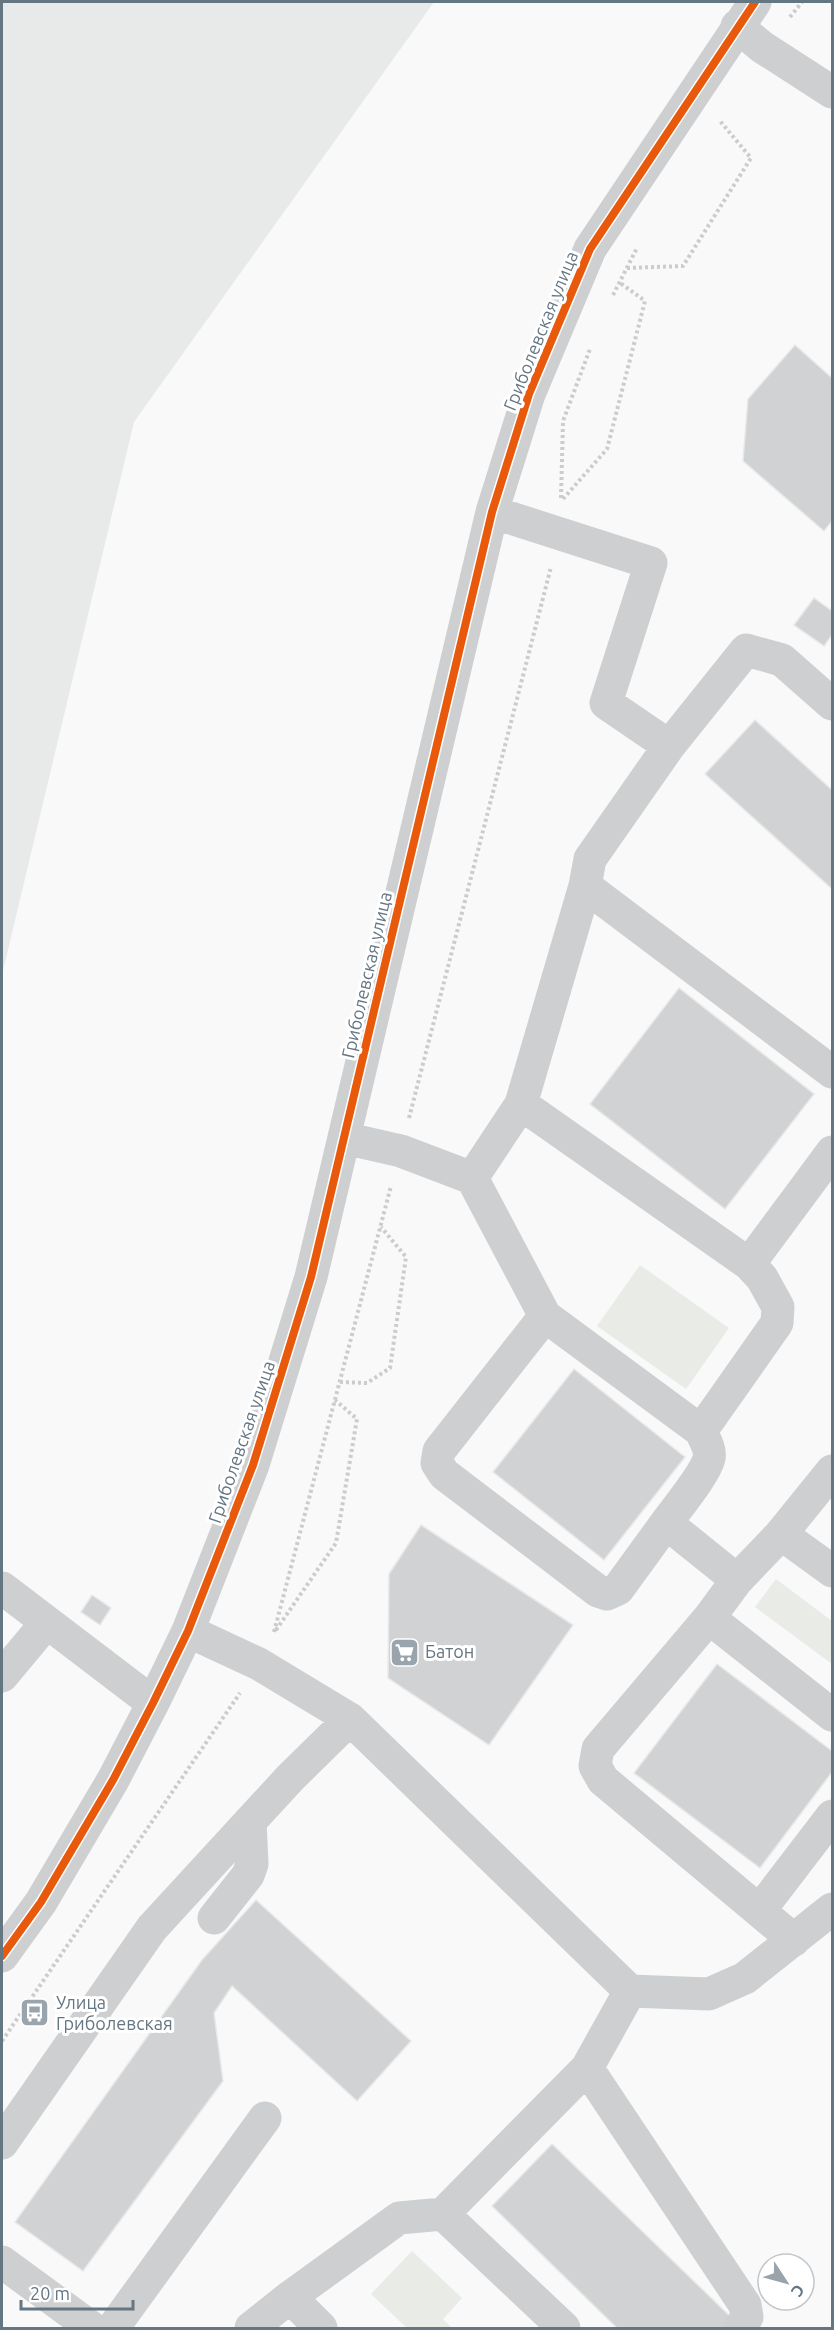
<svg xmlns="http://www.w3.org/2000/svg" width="834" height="2330" font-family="Ubuntu,sans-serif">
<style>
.built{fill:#e8e9e9}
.green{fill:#e8ebe6}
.building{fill:#d0d2d3;stroke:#e8e8e8;stroke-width:1.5}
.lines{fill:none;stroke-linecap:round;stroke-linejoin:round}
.path{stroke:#cbcccd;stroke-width:4;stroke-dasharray:3 3;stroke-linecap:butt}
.minor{stroke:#cecfd0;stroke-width:33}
.cycleway-casing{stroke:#fff;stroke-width:11}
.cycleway{stroke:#e8590c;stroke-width:8}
.labels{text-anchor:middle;stroke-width:6;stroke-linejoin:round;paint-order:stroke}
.street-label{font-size:18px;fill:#657683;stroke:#fff}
.poi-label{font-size:18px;fill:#657683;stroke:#fff;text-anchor:start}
</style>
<rect width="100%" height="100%" fill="#f9f9f9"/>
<!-- built -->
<path class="built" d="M 2,2 L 434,2 L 134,422 L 2,975 Z"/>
<!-- green -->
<path class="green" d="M 640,1265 L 729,1328 L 686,1389 L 597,1326 Z
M 776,1579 L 832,1621 L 832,1664 L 755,1607 Z
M 412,2251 L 462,2298 L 443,2319 L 452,2328 L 407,2328 L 371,2294 Z"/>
<!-- building -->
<path class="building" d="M 795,345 L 832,378 L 832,521 L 824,531 L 743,461 L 748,399 Z
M 814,598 L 832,611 L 832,635 L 824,646 L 794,625 Z
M 755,720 L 832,790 L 832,889 L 705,774 Z
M 679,988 L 814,1094 L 725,1209 L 590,1104 Z
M 574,1369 L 685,1457 L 604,1560 L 493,1472 Z
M 421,1525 L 573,1625 L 489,1745 L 388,1678 L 389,1574 Z
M 92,1595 L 111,1608 L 100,1625 L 81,1612 Z
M 717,1664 L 832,1751 L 832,1772 L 760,1868 L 634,1773 Z
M 256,1900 L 411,2041 L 357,2101 L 232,1986 L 214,2013 L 223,2081 L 83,2271 L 15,2222 L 202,1960 Z
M 552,2144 L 735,2321 L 727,2328 L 617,2328 L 492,2206 Z"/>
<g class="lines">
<!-- path -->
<path class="path" d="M 790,17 L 802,2
M 627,268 L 683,266 L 751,158 L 720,121
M 613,295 L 637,248
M 561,498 L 563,421 L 590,349
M 563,499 L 607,449 L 645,301 L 619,282
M 409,1118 L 551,567
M 340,1382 L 367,1383 L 390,1368 L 406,1257 L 381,1227
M 276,1630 L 336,1543 L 357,1419 L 335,1400
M 274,1632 L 391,1186
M 2,2041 L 240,1693"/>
<!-- minor -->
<path class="minor" d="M 737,26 L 762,47 L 832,92
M 492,512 L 651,563 L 606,703 L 669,746 L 746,650 L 782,660 L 832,704
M 585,886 L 590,859 L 669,746
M 521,1104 L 749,1264 L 832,1152
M 344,1138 L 401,1151 L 472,1178 L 545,1316 L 439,1451 L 437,1463 L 444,1474 L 598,1591 L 607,1594 L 618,1589 L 666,1523
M 472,1178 L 521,1104 L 585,886 L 832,1072
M 545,1316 L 701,1431 C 704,1439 711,1449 709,1458 C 706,1473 676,1509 666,1523 L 737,1580
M 701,1431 L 777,1323 L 778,1307 L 762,1278 L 749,1264
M 781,1534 L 832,1571
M 2,1588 L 153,1703
M 709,1618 L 832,1715
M 188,1631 L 259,1664 L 350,1719 L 630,1991 L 587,2068 L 443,2214 L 399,2218 L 290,2297 L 251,2328
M 2,1676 L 47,1622
M 760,1910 L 832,1816
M 214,1918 L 248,1875 L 252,1864 L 250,1821
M 794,1940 L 603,1780 L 595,1766 L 598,1749 L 709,1618 L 737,1580 L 781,1534 L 832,1471
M 2,1956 L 41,1902 L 113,1780 L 153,1703 L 188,1631 L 253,1465 L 311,1277 L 492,512 L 529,394 L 590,249 L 755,2
M 630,1991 L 709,1994 L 745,1978 L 832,1909
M 587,2068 L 745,2305 L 747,2317 L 740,2328
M 2,2143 L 152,1928 L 290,1778 L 350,1719
M 443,2214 L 564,2328
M 2,2262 L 92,2328
M 290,2297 L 321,2328
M 113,2328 L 265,2118"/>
<defs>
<path id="cycleway" d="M 2,1956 L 41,1902 L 113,1780 L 153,1703 L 188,1631 L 253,1465 L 311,1277 L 492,512 L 529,394 L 590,249 L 755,2"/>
</defs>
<!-- cycleway casing -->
<use href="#cycleway" class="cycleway-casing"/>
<!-- cycleway -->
<use href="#cycleway" class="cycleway"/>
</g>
<!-- icons -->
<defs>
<symbol id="supermarket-square" viewBox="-11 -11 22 22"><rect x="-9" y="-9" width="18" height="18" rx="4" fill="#99a4ac" stroke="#fff"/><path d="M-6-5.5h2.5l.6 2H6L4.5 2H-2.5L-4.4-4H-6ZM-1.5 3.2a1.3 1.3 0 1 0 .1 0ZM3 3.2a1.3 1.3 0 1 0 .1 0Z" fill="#fff"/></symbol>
<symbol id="bus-square" viewBox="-11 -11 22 22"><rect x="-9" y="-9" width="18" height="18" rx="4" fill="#99a4ac" stroke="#fff"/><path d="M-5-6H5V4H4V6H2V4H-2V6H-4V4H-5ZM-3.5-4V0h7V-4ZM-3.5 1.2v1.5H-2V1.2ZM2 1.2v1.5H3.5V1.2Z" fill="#fff"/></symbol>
</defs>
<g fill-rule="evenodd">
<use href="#supermarket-square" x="388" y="1636" width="33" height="33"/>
<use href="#bus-square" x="18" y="1996" width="33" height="33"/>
</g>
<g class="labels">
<!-- street labels -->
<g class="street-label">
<text transform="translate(541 331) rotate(-68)" y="6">Гриболевская улица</text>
<text transform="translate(367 975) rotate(-77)" y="6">Гриболевская улица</text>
<text transform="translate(242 1442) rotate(-71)" y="6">Гриболевская улица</text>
</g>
<!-- poi labels -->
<g class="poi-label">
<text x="425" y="1658">Батон</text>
<text x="56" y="2009">Улица<tspan x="56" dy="21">Гриболевская</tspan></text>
</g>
</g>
<!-- border -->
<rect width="834" height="2330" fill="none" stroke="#657683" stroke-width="6"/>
<!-- north arrow -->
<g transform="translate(786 2282) rotate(126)"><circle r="28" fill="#ffffff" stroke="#c1c8cd" stroke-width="1.5"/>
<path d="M0-4.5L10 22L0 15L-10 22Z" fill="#99a4ac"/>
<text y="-9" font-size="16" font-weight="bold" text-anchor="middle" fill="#657683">С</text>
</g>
<!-- scale -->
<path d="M21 2300v9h112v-9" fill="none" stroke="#657683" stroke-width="3"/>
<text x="30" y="2300" font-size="18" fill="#657683" stroke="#ffffff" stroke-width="4.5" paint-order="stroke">20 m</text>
</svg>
